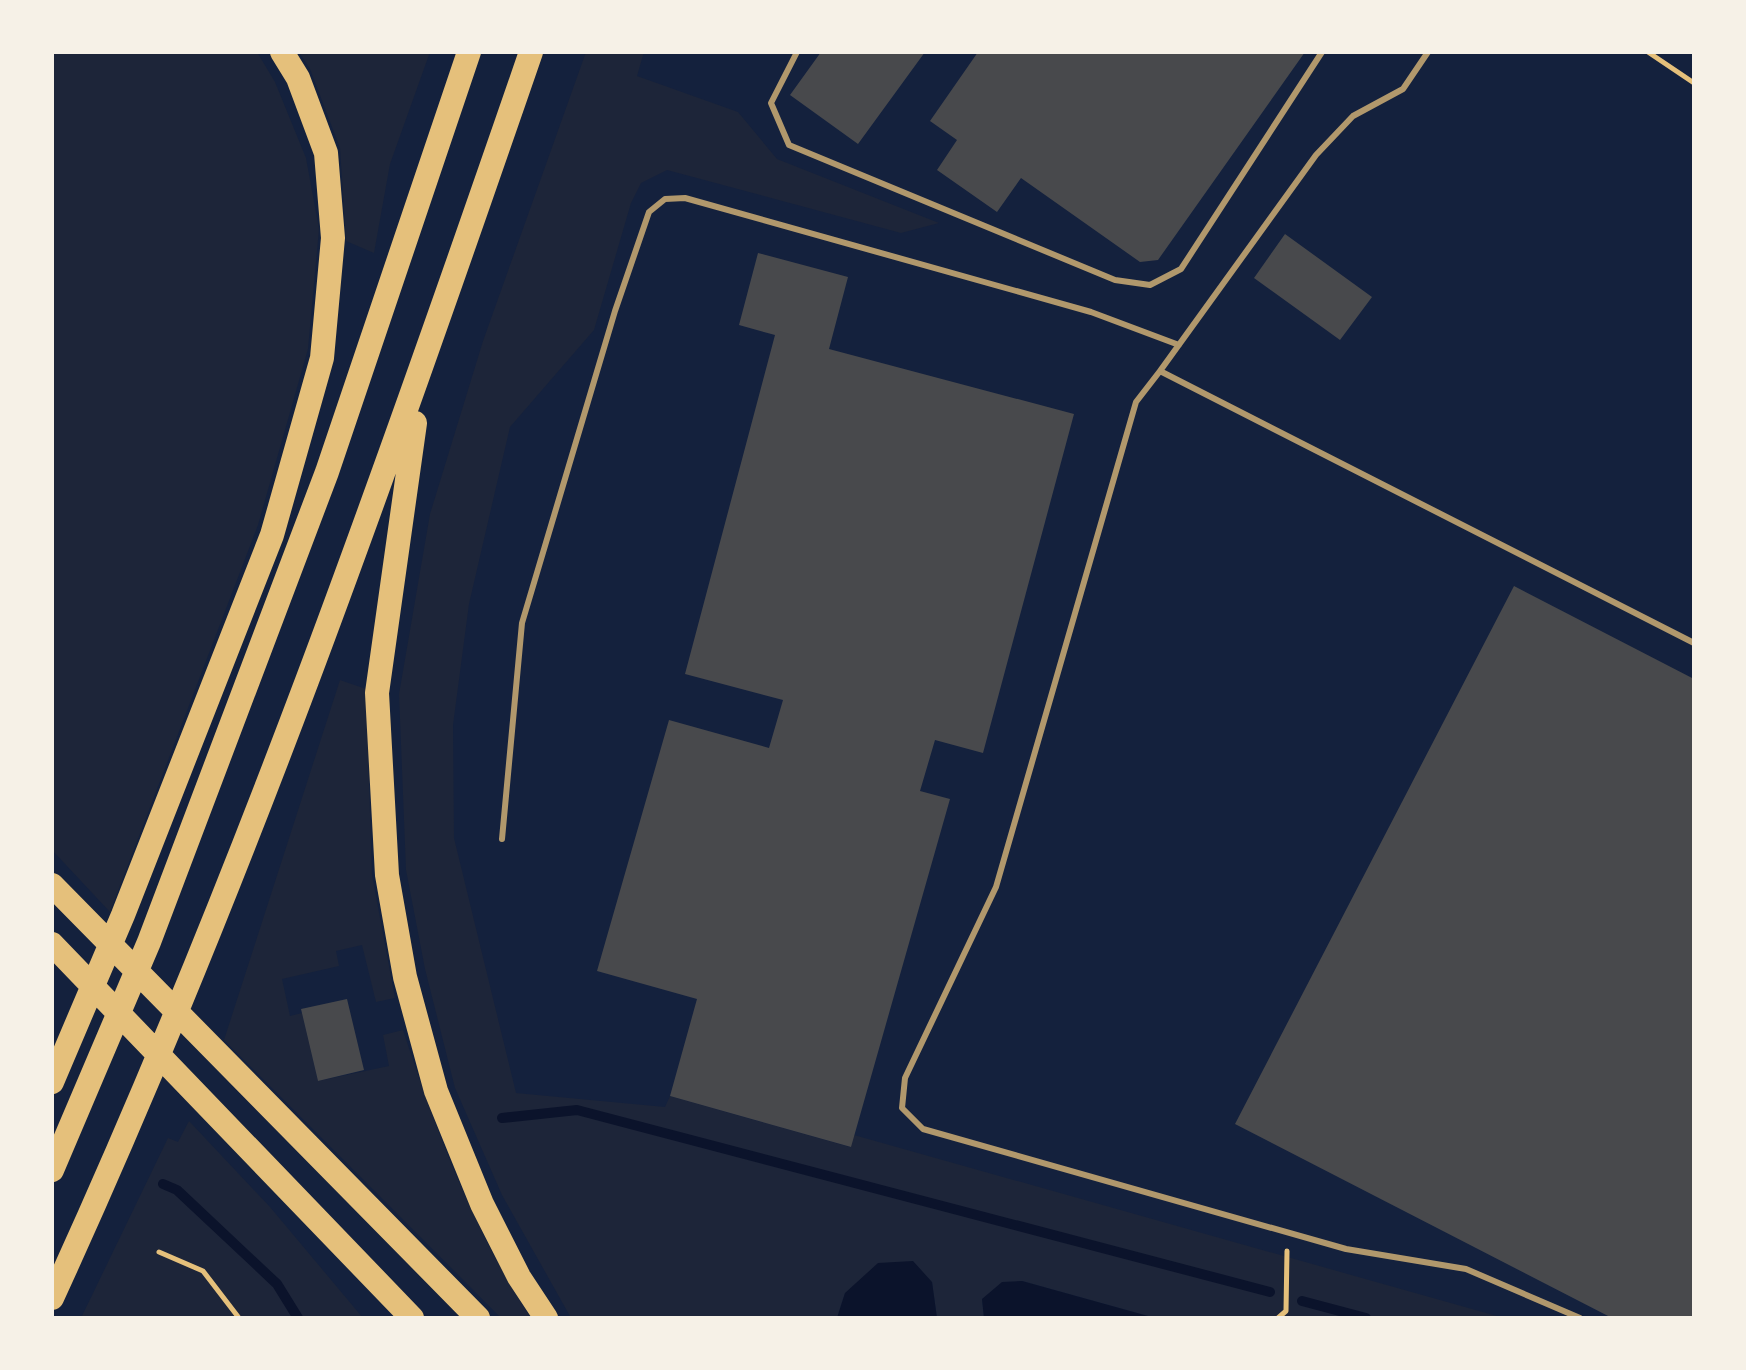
<svg xmlns="http://www.w3.org/2000/svg" width="1746" height="1370" font-family="'Noto Sans',sans-serif">
<style>
.green{fill:#1d2539}
.water{fill:#0b132b}
.lines{fill:none;stroke-linecap:round;stroke-linejoin:round}
.stream{stroke:#0b132b;stroke-width:10}
.building{fill:#48494c}
.path{stroke:#e5c07b;stroke-width:5}
.service{stroke:#b1986c;stroke-width:6}
.motorway{stroke:#e5c07b;stroke-width:24}
</style>
<rect width="100%" height="100%" fill="#14213d"/>
<!-- green -->
<path class="green" d="M 52,52 L 257,52 L 275,82 L 306,158 L 319,229 L 308,349 L 258,525 L 110,912 L 52,850 Z
M 299,52 L 430,52 L 390,164 L 374,253 L 346,241 L 340,148 L 310,69 Z
M 586,52 L 644,52 L 637,76 L 738,112 L 777,159 L 939,223 L 901,233 L 667,170 L 641,183 L 631,203 L 594,330 L 510,427 L 469,604 L 453,725 L 454,838 L 516,1093 L 665,1107 L 670,1096 L 850,1147 L 854,1135 L 1504,1318 L 1155,1318 L 1022,1281 L 982,1299 L 984,1318 L 937,1318 L 932,1282 L 845,1293 L 837,1318 L 571,1318 L 502,1195 L 455,1088 L 425,969 L 406,870 L 399,694 L 430,514 L 483,341 Z
M 340,680 L 366,689 L 372,875 L 395,998 L 376,1002 L 362,945 L 336,951 L 339,966 L 282,979 L 290,1016 L 302,1013 L 318,1081 L 389,1066 L 383,1035 L 403,1030 C 436,1131 473,1229 531,1318 L 501,1318 L 224,1040 Z
M 189,1121 L 270,1207 L 363,1318 L 81,1318 L 168,1138 L 178,1142 Z"/>
<!-- water -->
<path class="water" d="M 913,1261 L 932,1282 L 937,1318 L 837,1318 L 845,1293 L 878,1263 Z
M 1022,1281 L 1155,1318 L 984,1318 L 982,1299 L 1002,1282 Z"/>
<g class="lines">
<!-- stream -->
<path class="stream" d="M 502,1118 L 577,1110 L 1270,1292
M 163,1184 L 177,1190 L 277,1284 L 298,1318
M 1302,1301 L 1366,1318"/>
</g>
<!-- building -->
<path class="building" d="M 821,52 L 925,52 L 858,144 L 790,95 Z
M 978,52 L 1305,52 L 1158,260 L 1140,262 L 1021,178 L 997,212 L 937,170 L 957,140 L 930,121 Z
M 1285,234 L 1372,297 L 1340,340 L 1254,278 Z
M 758,253 L 848,277 L 829,349 L 1074,414 L 983,753 L 935,740 L 920,791 L 950,799 L 851,1147 L 670,1096 L 697,999 L 597,971 L 669,720 L 769,748 L 783,700 L 685,674 L 775,335 L 739,325 Z
M 1514,586 L 1694,679 L 1694,1318 L 1612,1318 L 1235,1124 Z
M 347,999 L 364,1070 L 318,1081 L 301,1009 Z"/>
<g class="lines">
<!-- path -->
<path class="path" d="M 1648,52 L 1694,83
M 159,1252 L 203,1271 L 239,1318
M 1278,1318 L 1286,1311 L 1287,1251"/>
<!-- service -->
<path class="service" d="M 797,52 L 771,103 L 789,145 L 1115,280 L 1150,285 L 1181,269 L 1322,52
M 1428,52 L 1403,89 L 1353,116 L 1316,155 L 1160,371 L 1694,643
M 1160,371 L 1136,402 L 996,887 L 905,1078 L 902,1108 L 923,1129 L 1346,1249 L 1466,1269 L 1580,1318
M 502,839 L 522,623 L 615,311 L 649,212 L 665,199 L 685,198 L 1091,312 L 1179,345"/>
<!-- motorway -->
<path class="motorway" d="M 415,423 L 377,693 L 387,875 L 405,977 L 436,1091 L 482,1204 L 519,1277 L 546,1318
M 52,885 L 478,1318
M 52,944 L 412,1318
M 52,1082 L 123,915 L 272,535 L 322,358 L 333,238 L 326,153 L 298,78 L 282,52
M 52,1170 L 149,942 L 327,472 L 469,52
M 52,1298 C 238,893 386,473 531,52"/>
</g>
<!-- border -->
<rect width="1746" height="1370" fill="none" stroke="#f6f1e7" stroke-width="108"/>
</svg>
